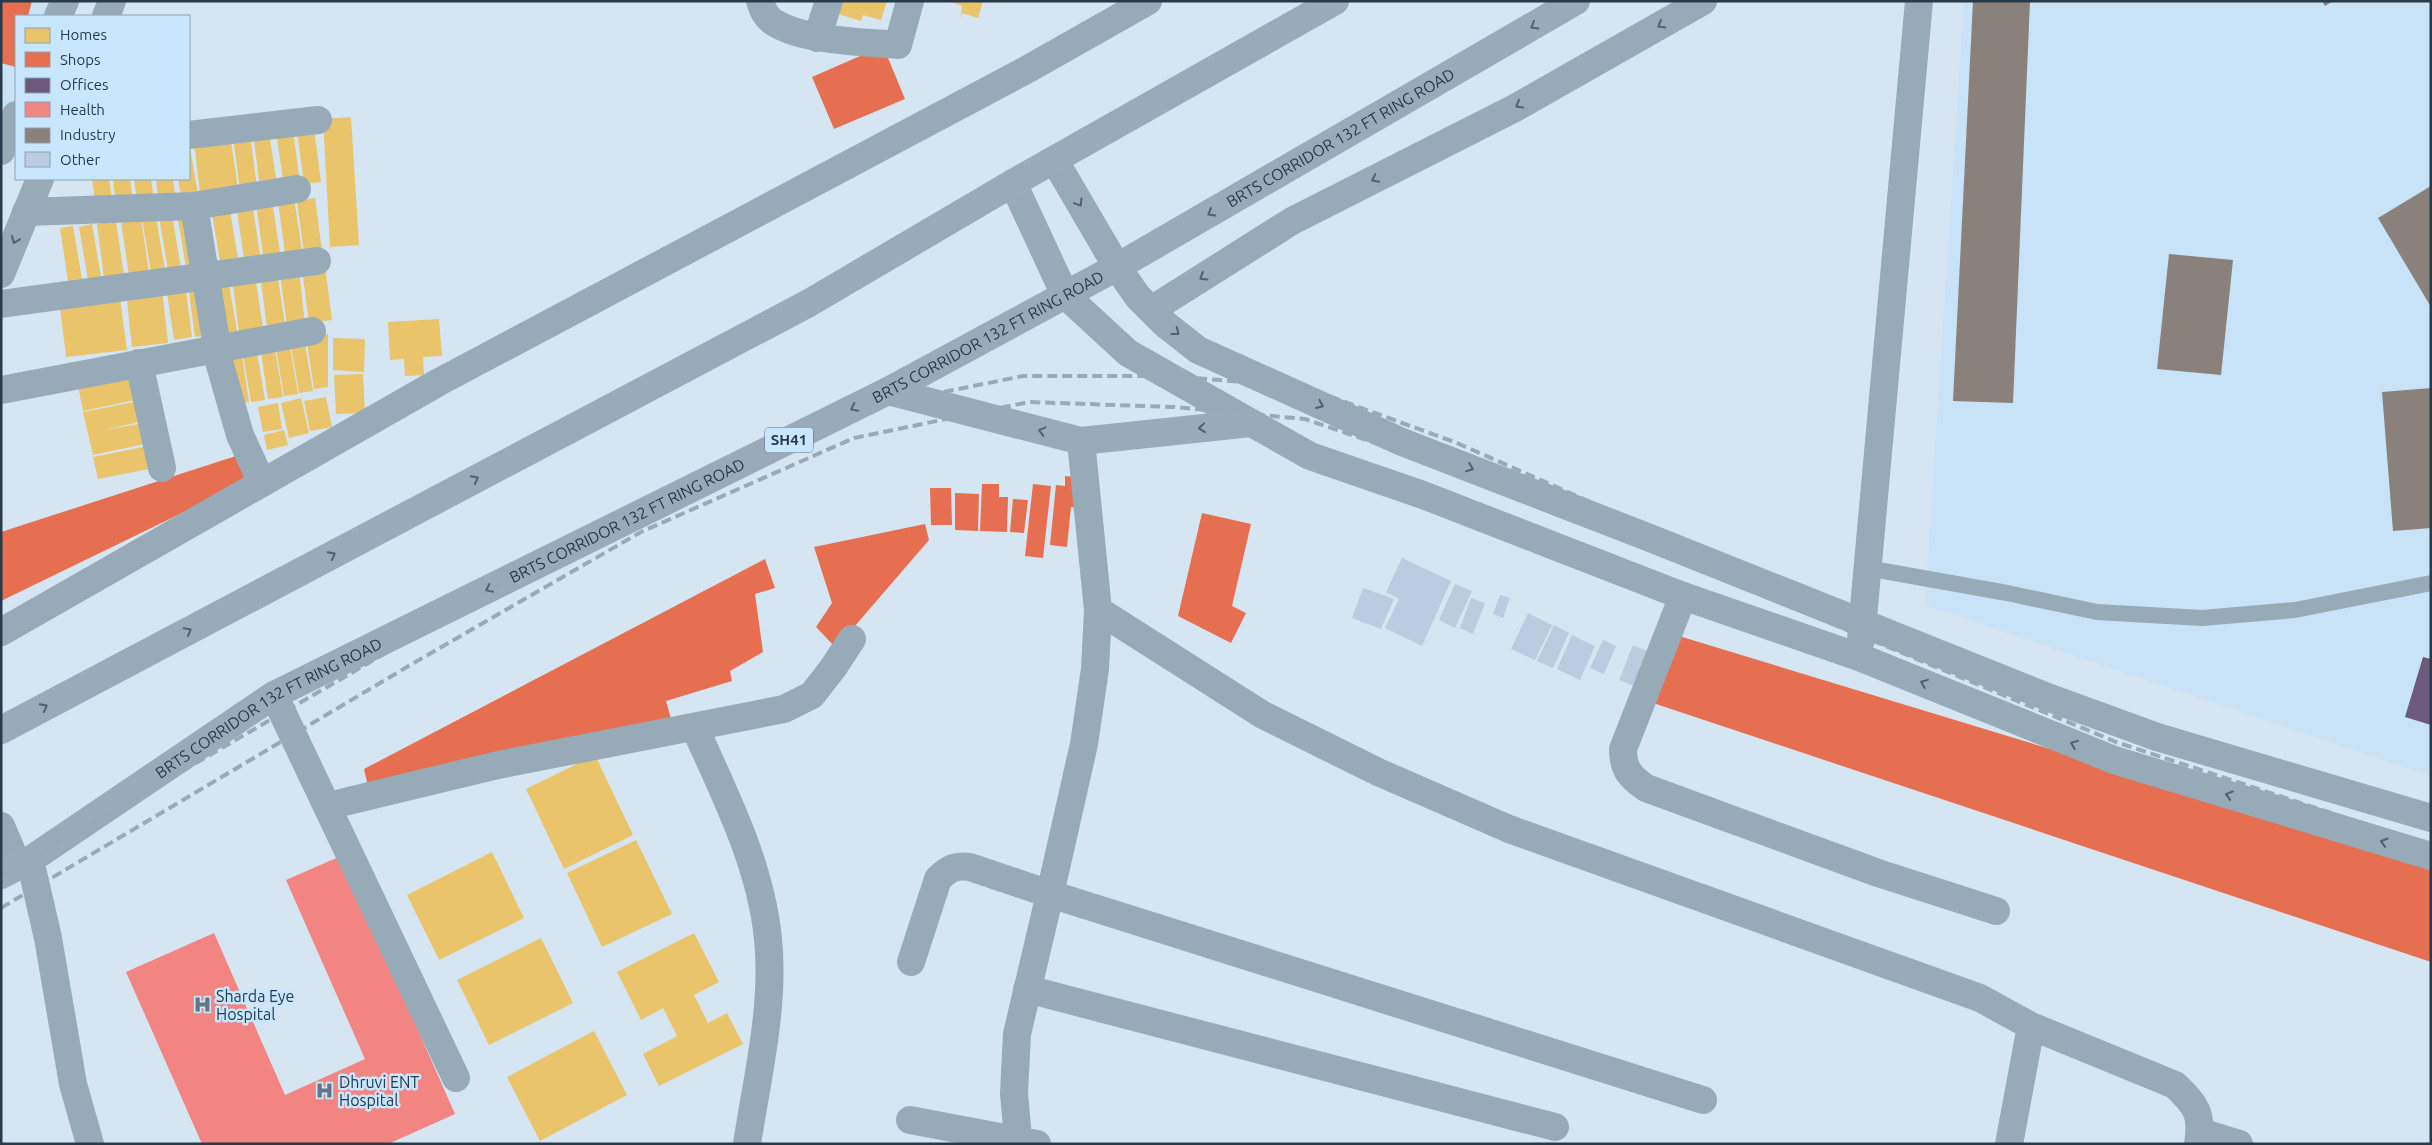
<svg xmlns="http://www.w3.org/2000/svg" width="2432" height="1145" font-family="Ubuntu,sans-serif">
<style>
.built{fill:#c8e2f7}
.homes{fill:#e9c46a}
.shops{fill:#e76f51}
.offices{fill:#6d597a}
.health{fill:#f28482}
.industry{fill:#8a817c}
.building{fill:#bccbe0}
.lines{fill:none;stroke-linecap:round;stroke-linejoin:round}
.service{stroke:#97aab8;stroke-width:16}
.minor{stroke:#97aab8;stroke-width:28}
.tertiary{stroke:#97aab8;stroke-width:28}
.primary{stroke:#99aaba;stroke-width:28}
.rail{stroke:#9aa9b6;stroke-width:4;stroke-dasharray:10 5;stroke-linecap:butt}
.oneway{stroke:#4e6271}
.oneway2{stroke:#4f6272}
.labels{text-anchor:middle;stroke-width:5;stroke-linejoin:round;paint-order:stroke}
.shield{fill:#c9e6ff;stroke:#586e81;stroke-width:1}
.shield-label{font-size:15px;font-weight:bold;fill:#273b4b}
.street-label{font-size:16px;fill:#273b4b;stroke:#c9e6ff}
.poi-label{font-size:16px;fill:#273b4b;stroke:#c9e6ff;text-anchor:start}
</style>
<rect width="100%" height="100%" fill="#d6e5f2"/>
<!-- built -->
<path class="built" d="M 1,1 L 52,1 L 46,16 L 16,16 L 16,90 L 1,127 Z
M 1964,1 L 2431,1 L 2431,776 L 1925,605 Z"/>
<!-- homes -->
<path class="homes" d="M 839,1 L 887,1 L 881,20 L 863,15 L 861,21 L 835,13 Z
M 948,1 L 983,1 L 978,18 L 962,13 L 960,19 L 962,6 Z
M 351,117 L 359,245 L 330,247 L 323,119 Z
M 314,128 L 321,182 L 304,184 L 297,131 Z
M 293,130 L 300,183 L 284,186 L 276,132 Z
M 269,132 L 277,185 L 260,187 L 253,134 Z
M 250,134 L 257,187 L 240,190 L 233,136 Z
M 230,135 L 238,188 L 200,193 L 194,142 Z
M 189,142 L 198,194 L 181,196 L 178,179 L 189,179 Z
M 92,179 L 109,179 L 113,205 L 96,207 Z
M 113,179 L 130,179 L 133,203 L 116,205 Z
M 134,179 L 151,179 L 154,200 L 137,202 Z
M 156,179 L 173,179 L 175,195 L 158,197 Z
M 294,198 L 302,251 L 285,254 L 278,201 Z
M 315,198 L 322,251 L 304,253 L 297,201 Z
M 272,200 L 280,253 L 263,255 L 256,202 Z
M 252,202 L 260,255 L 244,258 L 236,205 Z
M 229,205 L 238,258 L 220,261 L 211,208 Z
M 190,212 L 199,265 L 186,267 L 177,214 Z
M 172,215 L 181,268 L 168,270 L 159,217 Z
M 156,217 L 165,270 L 151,272 L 142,219 Z
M 141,218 L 149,273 L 129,276 L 121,221 Z
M 116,221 L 124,275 L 104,278 L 97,224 Z
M 92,224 L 101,277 L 88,280 L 79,227 Z
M 73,226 L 82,279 L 68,281 L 60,228 Z
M 325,266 L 332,320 L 309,323 L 302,269 Z
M 299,270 L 305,324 L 287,326 L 280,273 Z
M 277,272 L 285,325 L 267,327 L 260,275 Z
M 255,275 L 263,328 L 239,332 L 232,278 Z
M 228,278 L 237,331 L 224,333 L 215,280 Z
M 202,282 L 210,335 L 195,337 L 188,284 Z
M 185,284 L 192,337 L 174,340 L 166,286 Z
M 162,288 L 168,343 L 132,347 L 126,292 Z
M 119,291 L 127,350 L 66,357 L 59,299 Z
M 439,319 L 442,356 L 423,357 L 424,375 L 405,376 L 404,359 L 390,360 L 388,322 Z
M 328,334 L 328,387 L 314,389 L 306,336 Z
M 304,338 L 313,391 L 299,393 L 290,340 Z
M 333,338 L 365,339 L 364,372 L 333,370 Z
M 289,341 L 298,394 L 284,396 L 275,343 Z
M 274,344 L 283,397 L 268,399 L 260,346 Z
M 256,347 L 265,400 L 251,402 L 242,349 Z
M 241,349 L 249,402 L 236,405 L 228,352 Z
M 363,374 L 365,413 L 336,414 L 334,375 Z
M 135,375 L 140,399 L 83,411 L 78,386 Z
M 326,397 L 332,427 L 310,431 L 304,401 Z
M 301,398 L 309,433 L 289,438 L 281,403 Z
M 139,401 L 144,421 L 100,431 L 144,423 L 149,443 L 93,455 L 83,412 Z
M 278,403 L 282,429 L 263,432 L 258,407 Z
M 284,430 L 288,445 L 267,450 L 264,435 Z
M 148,446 L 154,468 L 98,479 L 93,457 Z
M 595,755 L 633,835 L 564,869 L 526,789 Z
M 636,840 L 672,914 L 602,947 L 567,873 Z
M 492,852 L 524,918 L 439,960 L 407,895 Z
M 694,933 L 719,982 L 694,995 L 708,1023 L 727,1013 L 743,1044 L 659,1086 L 643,1054 L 677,1036 L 663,1008 L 641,1020 L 617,972 Z
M 541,938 L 573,1003 L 489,1045 L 457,980 Z
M 594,1031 L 627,1095 L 540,1141 L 507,1077 Z"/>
<!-- shops -->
<path class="shops" d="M 1,1 L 32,1 L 28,16 L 16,16 L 16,67 L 1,63 Z
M 883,46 L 905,99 L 834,129 L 812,77 Z
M 242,454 L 252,479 L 1,601 L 1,532 Z
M 1065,476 L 1082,478 L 1081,508 L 1071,507 L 1067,547 L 1050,545 L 1056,485 L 1065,486 Z
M 982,484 L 999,484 L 999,497 L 1008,497 L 1007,532 L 980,531 Z
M 1033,484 L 1051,486 L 1043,558 L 1025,556 Z
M 930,488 L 951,488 L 952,525 L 931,525 Z
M 955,493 L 979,494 L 978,531 L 955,530 Z
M 1013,499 L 1028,500 L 1024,533 L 1010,532 Z
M 1202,513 L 1251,524 L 1232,606 L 1246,613 L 1231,643 L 1178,616 Z
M 925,524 L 929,540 L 836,648 L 816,627 L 832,603 L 814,547 Z
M 765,559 L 775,588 L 755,594 L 763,652 L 730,671 L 732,681 L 666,701 L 673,726 L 369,790 L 364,769 Z
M 1679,636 L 2431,865 L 2431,962 L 1653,703 Z"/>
<!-- offices -->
<path class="offices" d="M 2423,657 L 2431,659 L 2431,725 L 2405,717 Z"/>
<!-- health -->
<path class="health" d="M 341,856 L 455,1114 L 388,1144 L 202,1144 L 126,972 L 214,933 L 285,1095 L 365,1059 L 286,880 Z"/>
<!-- industry -->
<path class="industry" d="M 1973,1 L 2030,1 L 2013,403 L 1953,401 Z
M 2322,1 L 2333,1 L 2325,6 Z
M 2431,186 L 2431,307 L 2378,218 Z
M 2169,254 L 2233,260 L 2221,375 L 2157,369 Z
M 2431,388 L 2431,528 L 2393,531 L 2382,392 Z"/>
<!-- building -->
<path class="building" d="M 1402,558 L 1451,581 L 1422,646 L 1385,628 L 1399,599 L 1386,592 Z
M 1455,584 L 1472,591 L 1455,628 L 1439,620 Z
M 1363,588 L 1394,599 L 1381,629 L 1352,618 Z
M 1500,595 L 1510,598 L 1503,618 L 1493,614 Z
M 1471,598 L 1485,603 L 1473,634 L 1460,628 Z
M 1528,613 L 1552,625 L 1535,660 L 1511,649 Z
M 1554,625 L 1569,633 L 1553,668 L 1537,661 Z
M 1572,635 L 1595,646 L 1580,680 L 1557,669 Z
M 1603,640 L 1616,646 L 1604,674 L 1590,668 Z
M 1633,645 L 1655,654 L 1642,689 L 1619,680 Z"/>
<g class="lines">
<!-- service -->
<path class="service" d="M 1867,568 L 2007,593 L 2097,612 L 2202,618 L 2295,610 L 2431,583"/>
<!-- minor -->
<path class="minor" d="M 760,1 C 763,10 766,18 775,23 C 804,41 864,42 898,45 L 910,1
M 817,38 L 829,1
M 189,135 L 318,120
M 194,206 L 220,365 L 240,435 L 262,483
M 26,212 L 194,206 L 297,189
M 1,304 L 317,261
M 139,363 L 162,468
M 1,390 L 312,331
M 1081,441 L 1098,610 L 1263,715 L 1378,772 L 1509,829 L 1980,998 L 2031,1026 L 2009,1144
M 1683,596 L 1623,749 C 1623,769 1630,777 1646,788 L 1878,873 L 1996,911
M 1098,610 L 1095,669 L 1084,744 L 1050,894 L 1703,1100
M 274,695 L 456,1078
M 695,728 C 725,795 761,865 768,939 C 775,1006 757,1078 747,1144
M 328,806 L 498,765 L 784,709 L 812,695 L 833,668 L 852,639
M 30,860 L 48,938 L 73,1084 L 90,1144
M 911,962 L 938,879 C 949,868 956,865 970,867 L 1050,894 L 1017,1034 L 1014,1093 L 1018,1139
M 1027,989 L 1555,1127
M 2031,1026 L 2175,1085 C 2196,1105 2203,1114 2198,1144
M 910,1120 L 1037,1144
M 2200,1132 L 2239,1144"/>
<!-- tertiary -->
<path class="tertiary" d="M 58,16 L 65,1
M 106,16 L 112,1
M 1,151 L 16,115
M 1055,161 L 1117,267 L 1138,297 L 1165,324 L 1198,350 L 1402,442 L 1650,538 L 2050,698 L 2157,737 L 2431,818
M 1013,183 L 1065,295 L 1128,353 L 1310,456 L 1423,495 L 1683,596 L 1859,657 L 2114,760 L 2431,856
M 1,274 L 40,179
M 1151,310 L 1292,221 L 1515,108 L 1703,1
M 1,632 L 439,382 L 1028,69 L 1148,1
M 1861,640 L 1919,1
M 1,826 L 18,866"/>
<!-- primary -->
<g class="primary">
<path d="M 888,391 L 1081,441 L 1251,423"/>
<path d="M 1,730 L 809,303 L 1013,183 L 1335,1"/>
<path id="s1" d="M 1,875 L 30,860 L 274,695 L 888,391 L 1117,267 L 1576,1"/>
</g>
<!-- rail -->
<path class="rail" d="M 1,876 L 403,643 L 625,510 L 850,411 L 1023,376 L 1171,376 L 1304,387 L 1457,443 L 1631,520 L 2126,718 L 2431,821
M 1,908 L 412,664 L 641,532 L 854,438 L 1029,402 L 1174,407 L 1305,419 L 1451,469 L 1619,535 L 2116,742 L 2431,846"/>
</g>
<!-- one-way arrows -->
<defs><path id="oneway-chevron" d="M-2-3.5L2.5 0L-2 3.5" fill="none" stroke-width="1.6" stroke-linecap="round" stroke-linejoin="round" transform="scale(1.25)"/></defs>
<g class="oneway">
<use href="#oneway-chevron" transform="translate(1661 25) rotate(150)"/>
<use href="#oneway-chevron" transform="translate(1519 105) rotate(151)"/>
<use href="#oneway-chevron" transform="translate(1375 179) rotate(153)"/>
<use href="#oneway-chevron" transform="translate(1079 203) rotate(59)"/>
<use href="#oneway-chevron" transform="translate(15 240) rotate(112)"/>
<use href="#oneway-chevron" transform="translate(1203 277) rotate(148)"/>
<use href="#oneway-chevron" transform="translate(1176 332) rotate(38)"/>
<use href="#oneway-chevron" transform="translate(1320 405) rotate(24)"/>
<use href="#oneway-chevron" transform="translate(1470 468) rotate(21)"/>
<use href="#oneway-chevron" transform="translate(1924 683) rotate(-158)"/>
<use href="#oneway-chevron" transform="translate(2074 744) rotate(-158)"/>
<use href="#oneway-chevron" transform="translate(2229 795) rotate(-163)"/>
<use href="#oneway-chevron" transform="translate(2384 842) rotate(-163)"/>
</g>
<g class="oneway2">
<use href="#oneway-chevron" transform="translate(1534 26) rotate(150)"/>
<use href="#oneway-chevron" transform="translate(1211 213) rotate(150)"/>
<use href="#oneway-chevron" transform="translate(854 408) rotate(154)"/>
<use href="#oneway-chevron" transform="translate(1202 428) rotate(174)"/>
<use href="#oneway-chevron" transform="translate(1042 431) rotate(-166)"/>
<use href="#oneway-chevron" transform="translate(475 479) rotate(-28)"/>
<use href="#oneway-chevron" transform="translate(332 555) rotate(-28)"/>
<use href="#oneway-chevron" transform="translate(489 589) rotate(154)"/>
<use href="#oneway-chevron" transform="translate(188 631) rotate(-28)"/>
<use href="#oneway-chevron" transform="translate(44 707) rotate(-28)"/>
</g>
<!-- icons -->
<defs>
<symbol id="hospital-bare" viewBox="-9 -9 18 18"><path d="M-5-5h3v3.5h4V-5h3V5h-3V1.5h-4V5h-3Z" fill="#647685" stroke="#c9e6ff" stroke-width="2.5" paint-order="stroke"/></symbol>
</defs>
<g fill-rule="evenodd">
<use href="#hospital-bare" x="190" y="992" width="25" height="25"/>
<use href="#hospital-bare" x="312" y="1078" width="25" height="25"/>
</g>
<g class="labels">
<!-- shield labels -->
<rect class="shield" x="765" y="427.5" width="48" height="25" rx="4"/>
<g class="shield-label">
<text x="789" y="445">SH41</text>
</g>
<!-- street labels -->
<g class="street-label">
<text dy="6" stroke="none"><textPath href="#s1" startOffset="1531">BRTS CORRIDOR 132 FT RING ROAD</textPath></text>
<text dy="6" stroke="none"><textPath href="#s1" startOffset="1126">BRTS CORRIDOR 132 FT RING ROAD</textPath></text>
<text dy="6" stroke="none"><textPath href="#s1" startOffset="721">BRTS CORRIDOR 132 FT RING ROAD</textPath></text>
<text dy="6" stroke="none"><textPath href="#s1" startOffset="316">BRTS CORRIDOR 132 FT RING ROAD</textPath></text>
</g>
<!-- poi labels -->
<g class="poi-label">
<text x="216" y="1002">Sharda Eye<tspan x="216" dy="18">Hospital</tspan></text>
<text x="339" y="1088">Dhruvi ENT<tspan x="339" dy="18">Hospital</tspan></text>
</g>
</g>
<!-- border -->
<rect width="2432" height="1145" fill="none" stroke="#273b4b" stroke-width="5"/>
<!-- legend -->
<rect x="15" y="15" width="175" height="165" fill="#c9e6ff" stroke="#88a2b7"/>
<rect x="25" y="28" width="25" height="15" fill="#e9c46a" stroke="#88a2b7"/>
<text x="60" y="40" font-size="15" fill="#273b4b">Homes</text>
<rect x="25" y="52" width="25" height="15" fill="#e76f51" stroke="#88a2b7"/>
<text x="60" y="65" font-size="15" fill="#273b4b">Shops</text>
<rect x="25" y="78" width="25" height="15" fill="#6d597a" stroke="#88a2b7"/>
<text x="60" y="90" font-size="15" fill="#273b4b">Offices</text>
<rect x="25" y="102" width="25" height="15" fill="#f28482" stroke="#88a2b7"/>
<text x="60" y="115" font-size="15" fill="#273b4b">Health</text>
<rect x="25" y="128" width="25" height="15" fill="#8a817c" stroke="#88a2b7"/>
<text x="60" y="140" font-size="15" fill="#273b4b">Industry</text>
<rect x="25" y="152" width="25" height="15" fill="#bccbe0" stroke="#88a2b7"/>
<text x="60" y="165" font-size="15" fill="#273b4b">Other</text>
</svg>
